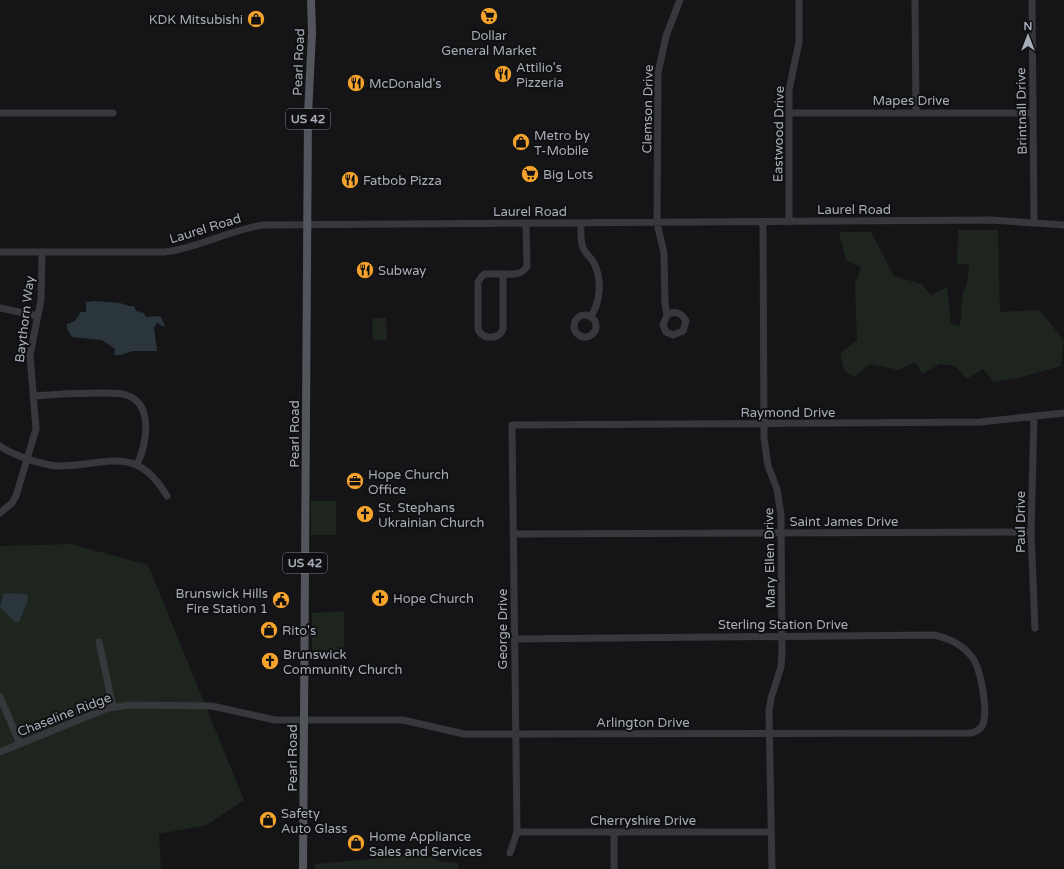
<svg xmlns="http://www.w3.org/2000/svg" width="1064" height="869" font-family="'Varela Round',sans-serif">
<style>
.green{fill:#1d251e}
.water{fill:#2b353c}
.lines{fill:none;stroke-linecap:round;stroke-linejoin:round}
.minor{stroke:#36383c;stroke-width:7}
.major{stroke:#52555b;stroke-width:8}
.labels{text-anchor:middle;stroke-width:4;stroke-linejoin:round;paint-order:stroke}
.shield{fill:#101012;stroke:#7a7e86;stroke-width:1}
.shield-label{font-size:12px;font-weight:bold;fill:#a7adb8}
.poi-label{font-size:13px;fill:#a7adb8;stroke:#101012;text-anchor:start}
.street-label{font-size:13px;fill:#a7adb8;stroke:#101012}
</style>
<rect width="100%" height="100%" fill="#151517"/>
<!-- green -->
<path class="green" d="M 958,230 L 998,230 L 1000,312 L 1040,310 L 1064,341 L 1061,366 L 1022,377 L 993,382 L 983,369 L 967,379 L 955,366 L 940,364 L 922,374 L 915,362 L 899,370 L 870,364 L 854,377 L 845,372 L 840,354 L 857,340 L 855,283 L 861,267 L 846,260 L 839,232 L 871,232 L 894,276 L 921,284 L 931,295 L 947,287 L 951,324 L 960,326 L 963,291 L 967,284 L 969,264 L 957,264 Z
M 372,318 L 386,318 L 387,340 L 373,341 Z
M 311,501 L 336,501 L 336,535 L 311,535 Z
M 71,544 L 148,565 L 244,800 L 207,825 L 159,834 L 161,869 L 0,869 L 0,546 Z
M 344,611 L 344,654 L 312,655 L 312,613 Z
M 426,854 L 439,861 L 458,863 L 458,869 L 315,869 L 315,864 Z"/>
<!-- water -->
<path class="water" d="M 94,301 L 120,303 L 129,306 L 134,306 L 136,311 L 144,313 L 146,317 L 160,316 L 165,325 L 163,327 L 157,322 L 154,328 L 157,351 L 133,351 L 120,355 L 114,355 L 115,349 L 102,340 L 72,337 L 67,329 L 67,324 L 75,321 L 81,312 L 86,312 L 86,302 Z
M 4,593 L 27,594 L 28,600 L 19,622 L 15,622 L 0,607 Z"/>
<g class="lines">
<!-- minor -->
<path class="minor" d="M 915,0 L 916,112
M 1032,0 L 1034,222
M 0,113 L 113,113
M 789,113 L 1033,113
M 763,222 L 764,438 L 768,466 L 777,489 L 781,515 L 782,653 L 781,667 L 771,698 L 769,711 L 772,869
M 789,222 L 789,90 L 799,42 L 799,0
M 581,223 C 581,231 580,240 583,248 C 586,254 591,258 594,263 C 602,279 601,303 590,317
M 0,252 L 165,252 C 199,248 229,230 263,225 L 991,220 L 1064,225
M 485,274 L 503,274 L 503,329 C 499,340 482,340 478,329 L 478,282 L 482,276 Z
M 503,274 C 512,274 522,276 527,266 L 526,224
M 0,308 L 38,316
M 667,315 C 675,310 682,313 686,321 L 683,331 L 673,335 L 666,332 L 663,325 L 667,315 L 665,304 L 664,253 L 657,223 L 658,73 L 666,36 L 680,0
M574 326a11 11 0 1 1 22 0a11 11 0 1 1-22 0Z
M 34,396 C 56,394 77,393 99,393 C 108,393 118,392 126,395 C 155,404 146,445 137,465
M 1034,416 L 1031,532 L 1035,628
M 0,446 C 12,455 45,466 60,466 C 108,465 136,444 167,496
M 0,513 L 12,503 L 16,496 L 36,429 L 30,355 L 41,300 L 42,252
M 513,534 L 1031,532
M 99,642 L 113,707
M 0,697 L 20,744
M 0,752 L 108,708 L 131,705 L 212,706 L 275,720 L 403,720 L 464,734 L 972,733 C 976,731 980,730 982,726 C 989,714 981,669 972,657 C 962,644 949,638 933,635 L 514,639
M 517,832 L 770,832
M 614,832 L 614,869
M 510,853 L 517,832 L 512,425 L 980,422 L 1064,413"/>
<!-- major -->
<path class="major" d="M 303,869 L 308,114 L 312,33 L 311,0"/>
</g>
<!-- icons -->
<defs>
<symbol id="supermarket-disc" viewBox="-11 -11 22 22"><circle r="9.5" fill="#f7a42d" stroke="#101012"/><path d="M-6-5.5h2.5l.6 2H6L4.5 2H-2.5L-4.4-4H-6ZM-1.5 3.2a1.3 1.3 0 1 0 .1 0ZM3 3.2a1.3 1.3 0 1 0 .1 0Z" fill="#111"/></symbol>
<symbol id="shop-disc" viewBox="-11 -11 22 22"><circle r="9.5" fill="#f7a42d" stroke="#101012"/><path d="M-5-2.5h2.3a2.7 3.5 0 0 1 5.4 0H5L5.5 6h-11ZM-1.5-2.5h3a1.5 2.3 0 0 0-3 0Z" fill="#111"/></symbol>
<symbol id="restaurant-disc" viewBox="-11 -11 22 22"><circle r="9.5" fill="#f7a42d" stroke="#101012"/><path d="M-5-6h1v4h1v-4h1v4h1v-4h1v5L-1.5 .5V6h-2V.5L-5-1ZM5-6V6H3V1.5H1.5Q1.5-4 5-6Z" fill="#111"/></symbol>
<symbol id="office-disc" viewBox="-11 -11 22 22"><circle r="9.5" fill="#f7a42d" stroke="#101012"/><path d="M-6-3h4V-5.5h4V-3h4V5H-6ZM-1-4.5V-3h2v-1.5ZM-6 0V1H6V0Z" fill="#111"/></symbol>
<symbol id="church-disc" viewBox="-11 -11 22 22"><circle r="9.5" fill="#f7a42d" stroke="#101012"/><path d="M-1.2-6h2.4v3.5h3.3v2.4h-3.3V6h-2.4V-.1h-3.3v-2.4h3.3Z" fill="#111"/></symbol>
<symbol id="civic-disc" viewBox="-11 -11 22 22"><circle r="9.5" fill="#f7a42d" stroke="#101012"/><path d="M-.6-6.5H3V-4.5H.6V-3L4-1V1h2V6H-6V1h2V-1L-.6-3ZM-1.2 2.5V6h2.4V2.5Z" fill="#111"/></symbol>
</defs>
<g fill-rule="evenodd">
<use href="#supermarket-disc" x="479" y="6" width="20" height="20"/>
<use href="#shop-disc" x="246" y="9" width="20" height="20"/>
<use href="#restaurant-disc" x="493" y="64" width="20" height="20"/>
<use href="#restaurant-disc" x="346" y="73" width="20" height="20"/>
<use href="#shop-disc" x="511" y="132" width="20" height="20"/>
<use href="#supermarket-disc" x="520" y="164" width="20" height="20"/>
<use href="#restaurant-disc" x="340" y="170" width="20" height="20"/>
<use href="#restaurant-disc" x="355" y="260" width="20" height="20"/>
<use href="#office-disc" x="345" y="471" width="20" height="20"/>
<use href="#church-disc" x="355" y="504" width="20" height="20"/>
<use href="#church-disc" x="370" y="588" width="20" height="20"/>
<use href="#civic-disc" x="271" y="590" width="20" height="20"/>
<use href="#shop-disc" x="259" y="620" width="20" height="20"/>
<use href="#church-disc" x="260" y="651" width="20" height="20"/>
<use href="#shop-disc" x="258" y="810" width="20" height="20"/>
<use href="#shop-disc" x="346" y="833" width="20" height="20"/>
</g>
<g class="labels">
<!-- shield labels -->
<g class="shield">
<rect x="286" y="109" width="44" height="20" rx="3"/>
<rect x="283" y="553" width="44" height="20" rx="3"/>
</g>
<g class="shield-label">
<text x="308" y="123">US 42</text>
<text x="305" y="567">US 42</text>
</g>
<!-- poi labels -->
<g class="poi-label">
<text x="243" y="24" text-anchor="end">KDK Mitsubishi</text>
<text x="489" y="40" text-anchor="middle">Dollar<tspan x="489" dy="15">General Market</tspan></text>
<text x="516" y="72">Attilio's<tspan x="516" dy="15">Pizzeria</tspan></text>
<text x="369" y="88">McDonald's</text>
<text x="534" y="140">Metro by<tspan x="534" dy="15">T-Mobile</tspan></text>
<text x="543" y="179">Big Lots</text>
<text x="363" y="185">Fatbob Pizza</text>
<text x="378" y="275">Subway</text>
<text x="368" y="479">Hope Church<tspan x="368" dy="15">Office</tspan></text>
<text x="378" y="512">St. Stephans<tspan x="378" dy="15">Ukrainian Church</tspan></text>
<text x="268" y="598" text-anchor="end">Brunswick Hills<tspan x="268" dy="15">Fire Station 1</tspan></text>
<text x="393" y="603">Hope Church</text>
<text x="282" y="635">Rito's</text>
<text x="283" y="659">Brunswick<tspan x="283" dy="15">Community Church</tspan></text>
<text x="281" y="818">Safety<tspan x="281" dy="15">Auto Glass</tspan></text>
<text x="369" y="841">Home Appliance<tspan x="369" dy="15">Sales and Services</tspan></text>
</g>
<!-- street labels -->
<g class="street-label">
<text transform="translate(298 62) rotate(-88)" y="5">Pearl Road</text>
<text x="911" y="105">Mapes Drive</text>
<text transform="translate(647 109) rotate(-89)" y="5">Clemson Drive</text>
<text transform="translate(1021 111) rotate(-91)" y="5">Brintnall Drive</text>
<text transform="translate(778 134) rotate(-89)" y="5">Eastwood Drive</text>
<text x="854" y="214">Laurel Road</text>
<text x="530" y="216">Laurel Road</text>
<text transform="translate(205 228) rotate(-17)" y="5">Laurel Road</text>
<text transform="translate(24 319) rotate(-83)" y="5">Baythorn Way</text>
<text x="788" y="417">Raymond Drive</text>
<text transform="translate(294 434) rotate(-90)" y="5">Pearl Road</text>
<text x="844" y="526">Saint James Drive</text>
<text transform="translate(1020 522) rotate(-90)" y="5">Paul Drive</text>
<text transform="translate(769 558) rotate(-91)" y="5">Mary Ellen Drive</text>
<text x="783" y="629">Sterling Station Drive</text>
<text transform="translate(502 629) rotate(-90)" y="5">George Drive</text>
<text transform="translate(64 714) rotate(-21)" y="5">Chaseline Ridge</text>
<text x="643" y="727">Arlington Drive</text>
<text transform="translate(292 758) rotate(-90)" y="5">Pearl Road</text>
<text x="643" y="825">Cherryshire Drive</text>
</g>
</g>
<!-- north arrow -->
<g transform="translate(1028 36)" stroke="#101012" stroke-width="3" paint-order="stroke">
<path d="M0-3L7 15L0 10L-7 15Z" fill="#a7adb8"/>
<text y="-6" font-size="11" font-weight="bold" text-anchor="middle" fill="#a7adb8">N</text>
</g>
</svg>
